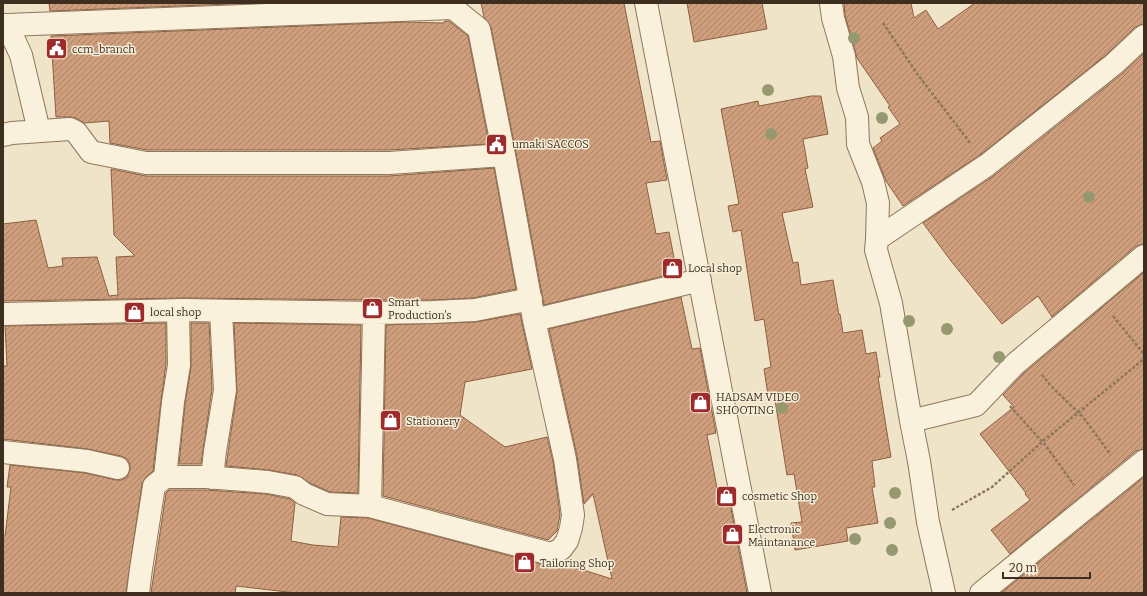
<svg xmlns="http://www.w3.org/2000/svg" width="1147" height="596" font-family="Bitter,serif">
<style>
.building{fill:url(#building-hatch);stroke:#8d5f41}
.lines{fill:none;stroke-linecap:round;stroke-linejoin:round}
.minor-casing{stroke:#8d765c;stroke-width:24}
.path{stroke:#8d765c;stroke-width:2.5;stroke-dasharray:3 2;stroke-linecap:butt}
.minor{stroke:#faf1dc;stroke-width:22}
.tree{fill:#96986f}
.labels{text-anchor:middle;stroke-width:3;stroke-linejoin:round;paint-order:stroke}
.poi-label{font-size:11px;fill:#3d2e20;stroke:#f7eed8;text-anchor:start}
</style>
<defs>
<pattern id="building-hatch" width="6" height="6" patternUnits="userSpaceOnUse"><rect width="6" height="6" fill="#cf9f7d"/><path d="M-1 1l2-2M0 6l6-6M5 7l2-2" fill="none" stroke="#a98266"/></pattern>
</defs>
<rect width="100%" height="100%" fill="#f0e4c8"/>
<!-- building -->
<path class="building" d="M 49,3 L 256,3 L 50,11 Z
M 481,3 L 624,3 L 651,142 L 660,141 L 667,180 L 646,183 L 656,234 L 669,232 L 677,273 L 544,305 L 516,153 L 491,27 L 484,17 Z
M 687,3 L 762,3 L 767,29 L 694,42 Z
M 844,3 L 911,3 L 914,18 L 926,10 L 938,29 L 975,3 L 1144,3 L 1144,24 L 1135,27 L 1106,55 L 980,155 L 903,206 L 886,181 L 873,148 L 882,141 L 880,138 L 900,124 L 888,107 L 890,106 L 857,58 L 845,15 Z
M 445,21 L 449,21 L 468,36 L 489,144 L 389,150 L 147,150 L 110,143 L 109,121 L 84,123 L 76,118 L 70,117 L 56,117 L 51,36 L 405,22 L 443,23 Z
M 1144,53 L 1144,244 L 1136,246 L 1052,317 L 1038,296 L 1002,324 L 951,261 L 923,223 L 995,175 L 1122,74 Z
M 811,96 L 821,96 L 828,134 L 803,139 L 808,168 L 805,169 L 813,207 L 782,213 L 793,263 L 798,262 L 801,285 L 833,280 L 839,315 L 840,314 L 843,333 L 862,330 L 866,354 L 876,352 L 880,377 L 878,377 L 891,457 L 872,461 L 875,487 L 872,487 L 878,523 L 846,528 L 848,541 L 795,550 L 791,523 L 802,522 L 794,474 L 787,475 L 774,394 L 768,395 L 764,369 L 771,367 L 764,319 L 755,321 L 741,230 L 733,232 L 728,206 L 739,204 L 721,109 L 758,101 L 759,106 Z
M 494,168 L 516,289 L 473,298 L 433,300 L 374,300 L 185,298 L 3,301 L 3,224 L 36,220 L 48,268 L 63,266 L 62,258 L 97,257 L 109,296 L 118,295 L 116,257 L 135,256 L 114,235 L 111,169 L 146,176 L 389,176 Z
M 1144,272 L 1144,449 L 1136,451 L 1010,554 L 991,530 L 1030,500 L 1025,494 L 1026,493 L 980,434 L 1014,407 L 1003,395 L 1024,373 Z
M 681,297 L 692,349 L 700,348 L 716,433 L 707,435 L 717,488 L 727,487 L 747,593 L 296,593 L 236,586 L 235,593 L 151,593 L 166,493 L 169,490 L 206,490 L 266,494 L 290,499 L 295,503 L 291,541 L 313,545 L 338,547 L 341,517 L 368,518 L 548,566 L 556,565 L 561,563 L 612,579 L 593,494 L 584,504 L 577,456 L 549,329 Z
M 520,314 L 532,369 L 465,382 L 460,415 L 505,447 L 547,437 L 553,461 L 560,515 L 557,531 L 548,540 L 383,496 L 386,325 L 476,322 Z
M 166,323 L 166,364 L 161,401 L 153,471 L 146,477 L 142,484 L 126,593 L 3,593 L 3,536 L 5,536 L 11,487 L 7,487 L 10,465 L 85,473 L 116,480 L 122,480 L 127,477 L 130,470 L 130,464 L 127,459 L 121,456 L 88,449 L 3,439 L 3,366 L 7,366 L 5,326 Z
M 191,323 L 209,323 L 212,389 L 201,464 L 179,464 L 185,404 L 191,367 Z
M 234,323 L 361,325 L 358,493 L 330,492 L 310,483 L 297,475 L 269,470 L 226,466 L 237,392 Z
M 1144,477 L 1144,593 L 1001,593 Z"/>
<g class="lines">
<defs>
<path id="minor" d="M 646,3 L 760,593
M 831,3 L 833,18 L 844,56 L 848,88 L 857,117 L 858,144 L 873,182 L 878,203 L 877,239
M 3,25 L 7,25 L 21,55 L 39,131
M 7,25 L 453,8
M 3,135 L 12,133 L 70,129 L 76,132 L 91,152 L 146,163 L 389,163 L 504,155
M 3,314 L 185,310 L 374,313 L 433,312 L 475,310 L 531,299
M 534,320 L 700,280
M 911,421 L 891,303 L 876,250 L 877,239 L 987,165 L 1114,64 L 1144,36
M 3,452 L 87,461 L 118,468
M 165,477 L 173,402 L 179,365 L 178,310
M 212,478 L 215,451 L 225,390 L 221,311
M 370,506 L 374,313
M 138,593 L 141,569 L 154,486 L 165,477 L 206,477 L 268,482 L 295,487 L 304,494 L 327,504 L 370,506 L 551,554 L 561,549 L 567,541 L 571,528 L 573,515 L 565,459 L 534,320 L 504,155 L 479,29 L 453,8 L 452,3
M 944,593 L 928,522 L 919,461 L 911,421 L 976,405 L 1015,364 L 1144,256
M 981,593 L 1144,461"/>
</defs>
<!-- minor casing -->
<use href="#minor" class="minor-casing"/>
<!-- path -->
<path class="path" d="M 883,23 L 918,75 L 971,144
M 1113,316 L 1144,354
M 1042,375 L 1053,388 L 1083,417 L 1111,455
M 1010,406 L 1046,446 L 1074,485
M 952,510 L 992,487 L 1042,442 L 1144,359"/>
<!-- minor -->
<use href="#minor" class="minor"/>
</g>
<!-- trees -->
<g class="tree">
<circle cx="854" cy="38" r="6"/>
<circle cx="768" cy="90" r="6"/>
<circle cx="882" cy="118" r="6"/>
<circle cx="771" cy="134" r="6"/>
<circle cx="1089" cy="197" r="6"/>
<circle cx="909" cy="321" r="6"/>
<circle cx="947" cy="329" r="6"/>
<circle cx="999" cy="357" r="6"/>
<circle cx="782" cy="408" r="6"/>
<circle cx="895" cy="493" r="6"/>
<circle cx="890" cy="523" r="6"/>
<circle cx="855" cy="539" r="6"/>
<circle cx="892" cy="550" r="6"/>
</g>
<!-- icons -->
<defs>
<symbol id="civic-square" viewBox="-11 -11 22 22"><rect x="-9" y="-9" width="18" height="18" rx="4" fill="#9e2a2b" stroke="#f7eed8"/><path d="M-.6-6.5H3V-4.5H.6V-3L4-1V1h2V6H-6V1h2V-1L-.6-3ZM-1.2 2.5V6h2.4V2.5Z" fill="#fff"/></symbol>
<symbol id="shop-square" viewBox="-11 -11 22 22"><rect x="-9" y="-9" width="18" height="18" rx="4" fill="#9e2a2b" stroke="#f7eed8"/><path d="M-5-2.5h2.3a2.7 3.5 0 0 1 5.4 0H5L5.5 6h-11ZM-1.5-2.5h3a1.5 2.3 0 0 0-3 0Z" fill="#fff"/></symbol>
</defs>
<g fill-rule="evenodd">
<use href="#civic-square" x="44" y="36" width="25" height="25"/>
<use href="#civic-square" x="484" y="132" width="25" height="25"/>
<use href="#shop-square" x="660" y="256" width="25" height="25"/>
<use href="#shop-square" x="360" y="296" width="25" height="25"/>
<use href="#shop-square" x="122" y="300" width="25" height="25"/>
<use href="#shop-square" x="688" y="390" width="25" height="25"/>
<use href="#shop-square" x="378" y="408" width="25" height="25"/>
<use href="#shop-square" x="714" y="484" width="25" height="25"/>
<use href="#shop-square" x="720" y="522" width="25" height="25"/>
<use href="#shop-square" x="512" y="550" width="25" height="25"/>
</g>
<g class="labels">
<!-- poi labels -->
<g class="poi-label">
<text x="72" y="53">ccm_branch</text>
<text x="512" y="148">umaki SACCOS</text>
<text x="688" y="272">Local shop</text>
<text x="388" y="306">Smart<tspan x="388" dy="13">Production's</tspan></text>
<text x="150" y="316">local shop</text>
<text x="716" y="401">HADSAM VIDEO<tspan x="716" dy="13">SHOOTING</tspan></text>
<text x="406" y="425">Stationery</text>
<text x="742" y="500">cosmetic Shop</text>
<text x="748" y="533">Electronic<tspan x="748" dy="13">Maintanance</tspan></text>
<text x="540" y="567">Tailoring Shop</text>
</g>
</g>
<!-- border -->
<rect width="1147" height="596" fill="none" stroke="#3d2e20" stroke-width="8"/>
<!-- scale -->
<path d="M1003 572v6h87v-6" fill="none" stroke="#3d2e20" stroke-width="2"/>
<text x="1009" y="572" font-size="12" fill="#3d2e20" stroke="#f7eed8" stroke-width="3" paint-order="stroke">20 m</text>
</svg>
